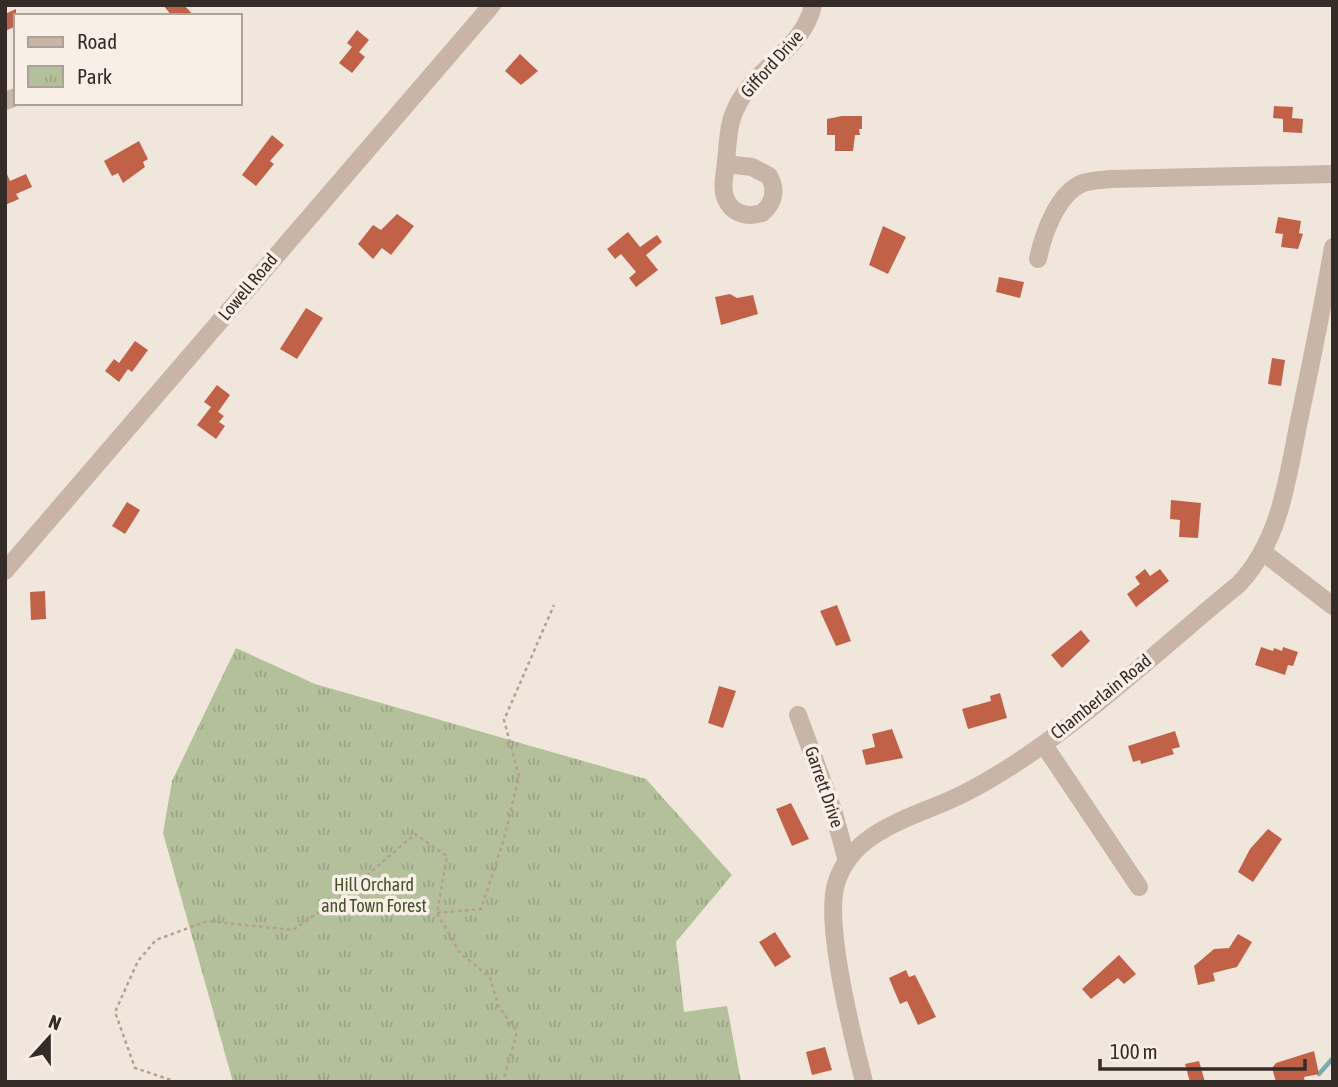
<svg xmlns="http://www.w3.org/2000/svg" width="1338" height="1087" font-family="'Asap Condensed',sans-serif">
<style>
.park{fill:url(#park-tufts)}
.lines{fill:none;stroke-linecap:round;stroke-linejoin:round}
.stream{stroke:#7bacac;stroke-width:4.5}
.building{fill:#c16248}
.path{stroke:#b49f92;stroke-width:2.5;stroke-dasharray:3.5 3.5;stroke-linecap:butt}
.minor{stroke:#c8b5a7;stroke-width:18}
.labels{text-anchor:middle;stroke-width:7;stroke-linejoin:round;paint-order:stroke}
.street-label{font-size:18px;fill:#352b27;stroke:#f8f0e7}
.park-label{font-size:18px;fill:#45522c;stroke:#f8f0e7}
</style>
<defs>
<pattern id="park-tufts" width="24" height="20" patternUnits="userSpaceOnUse" patternTransform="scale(1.75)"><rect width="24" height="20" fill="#b4bf9b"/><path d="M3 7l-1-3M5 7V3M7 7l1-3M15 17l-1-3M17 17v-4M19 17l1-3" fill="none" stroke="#9ba486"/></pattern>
</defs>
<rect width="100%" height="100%" fill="#f1e6db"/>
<!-- park -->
<path class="park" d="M 236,648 L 315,684 L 646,779 L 732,875 L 676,942 L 684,1012 L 727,1006 L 741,1082 L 233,1082 L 163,833 L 172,781 Z"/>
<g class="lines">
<!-- stream -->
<path class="stream" d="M 1319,1074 L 1333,1058"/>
</g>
<!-- building -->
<path class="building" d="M 163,5 L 184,5 L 194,16 L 172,16 Z
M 16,9 L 16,26 L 5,31 L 5,14 Z
M 357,30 L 369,40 L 359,52 L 365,57 L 352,73 L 339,63 L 352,47 L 347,43 Z
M 520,54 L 538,71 L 521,85 L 505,71 Z
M 1274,106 L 1293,107 L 1292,118 L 1303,119 L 1302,133 L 1283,132 L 1283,119 L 1273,118 Z
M 842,116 L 862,116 L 862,129 L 859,129 L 860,135 L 855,135 L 853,151 L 835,151 L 835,135 L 827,135 L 827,119 Z
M 272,135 L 284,145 L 270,161 L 274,164 L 256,186 L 242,175 Z
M 139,141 L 148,159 L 143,162 L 145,167 L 123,183 L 118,173 L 112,176 L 104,161 Z
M 5,170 L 10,181 L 26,174 L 32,187 L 16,194 L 19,199 L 5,205 Z
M 397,214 L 414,226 L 391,255 L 382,248 L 373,259 L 358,244 L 373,225 L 381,230 Z
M 1278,217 L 1301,221 L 1299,233 L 1303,234 L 1298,249 L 1281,247 L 1283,234 L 1275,233 Z
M 883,226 L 906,237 L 888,274 L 869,265 Z
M 628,232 L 640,247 L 657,235 L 662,242 L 646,255 L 658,270 L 636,287 L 629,278 L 636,272 L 621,254 L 615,259 L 607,249 Z
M 999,277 L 1024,282 L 1020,298 L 996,292 Z
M 730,294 L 737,298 L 753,295 L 758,314 L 721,325 L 715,297 Z
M 306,308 L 323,318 L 297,359 L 280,349 Z
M 135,341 L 148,350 L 132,372 L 128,369 L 119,382 L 105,371 L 114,359 L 119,363 Z
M 1272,358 L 1285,360 L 1281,386 L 1268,384 Z
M 217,385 L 230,395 L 218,412 L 204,402 Z
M 211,407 L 224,416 L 219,422 L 225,426 L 216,439 L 197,425 Z
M 1171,500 L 1201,503 L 1198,538 L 1179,537 L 1180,520 L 1170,519 Z
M 127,502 L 140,510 L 125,534 L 112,526 Z
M 1145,569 L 1150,576 L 1160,569 L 1169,581 L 1136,607 L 1127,594 L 1140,584 L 1135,577 Z
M 45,591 L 46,619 L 31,620 L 30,592 Z
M 837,605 L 851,641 L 836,646 L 820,611 Z
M 1081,630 L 1090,641 L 1062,668 L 1051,655 Z
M 1261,647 L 1273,651 L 1274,648 L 1282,651 L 1283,647 L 1298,652 L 1293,666 L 1288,665 L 1285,675 L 1255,665 Z
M 719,686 L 736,691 L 723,728 L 708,723 Z
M 1000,693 L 1007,718 L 968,729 L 962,709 L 991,701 L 990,696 Z
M 892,729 L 903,758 L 866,765 L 862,750 L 875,747 L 872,734 Z
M 1175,731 L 1180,747 L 1172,749 L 1174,754 L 1141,764 L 1140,760 L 1133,762 L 1128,746 Z
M 791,803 L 809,839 L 792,846 L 776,809 Z
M 1268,829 L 1282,839 L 1253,882 L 1238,872 L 1250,849 Z
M 775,932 L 791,957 L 775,967 L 759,942 Z
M 1238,934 L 1252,942 L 1237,967 L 1213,973 L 1215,981 L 1198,985 L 1194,966 L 1214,949 L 1229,948 Z
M 1119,955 L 1136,974 L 1124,984 L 1118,978 L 1091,999 L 1082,989 Z
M 906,970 L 909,977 L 915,975 L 936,1017 L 918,1025 L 907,1001 L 900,1004 L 889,978 Z
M 825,1047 L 832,1070 L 812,1075 L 806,1052 Z
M 1314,1051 L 1319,1074 L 1304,1077 L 1305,1082 L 1276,1082 L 1272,1068 L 1276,1063 Z
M 1199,1061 L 1205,1082 L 1190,1082 L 1185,1064 Z"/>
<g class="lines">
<!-- path -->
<path class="path" d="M 437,913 L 481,909 L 504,839 L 519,776 L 504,720 L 554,605
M 177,1082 L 135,1068 L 115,1012 L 138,961 L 156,940 L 207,921 L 293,930 L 350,890 L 415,834 L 447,856 L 437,913 L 460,953 L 490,977 L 498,1005 L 517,1032 L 503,1082"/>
<!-- minor -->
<path class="minor" d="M 5,101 L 16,97
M 726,164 L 752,167 L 769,176 C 777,190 774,203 762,213 C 750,217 735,215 728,203 C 720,192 725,174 726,161 C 728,143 728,124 736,108 C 754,68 804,49 813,5
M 1038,259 C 1043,235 1057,193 1083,183 C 1091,180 1102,180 1111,179 L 1333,174
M 1264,553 L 1333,606
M 5,571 L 492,5
M 798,715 L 833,810 L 847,861
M 1044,745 L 1139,887
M 864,1082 C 853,1038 824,924 836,884 C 852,829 916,817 961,795 C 1059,746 1153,654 1239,584 C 1281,539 1287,479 1299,421 C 1311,363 1323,306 1333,247"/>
</g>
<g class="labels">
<!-- street labels -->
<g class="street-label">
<text transform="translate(772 64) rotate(-48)" y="6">Gifford Drive</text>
<text transform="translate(248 287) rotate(-50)" y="6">Lowell Road</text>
<text transform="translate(1101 697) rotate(-39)" y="6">Chamberlain Road</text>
<text transform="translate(824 787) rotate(71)" y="6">Garrett Drive</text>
</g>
<!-- park labels -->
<g class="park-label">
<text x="374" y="891">Hill Orchard<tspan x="374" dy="21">and Town Forest</tspan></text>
</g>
</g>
<!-- border -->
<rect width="1338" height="1087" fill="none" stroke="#352b27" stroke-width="14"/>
<!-- legend -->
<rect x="14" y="14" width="228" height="91" fill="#f8f0e7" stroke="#aaa19a" stroke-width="2"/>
<rect x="28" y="37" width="35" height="10" fill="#c8b5a7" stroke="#aaa19a" stroke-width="2"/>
<text x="77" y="49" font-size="21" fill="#352b27">Road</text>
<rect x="28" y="66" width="35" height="21" fill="url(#park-tufts)" stroke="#aaa19a" stroke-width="2"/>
<text x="77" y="84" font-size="21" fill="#352b27">Park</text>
<!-- north arrow -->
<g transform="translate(49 1038) rotate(21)" stroke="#f8f0e7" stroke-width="5" paint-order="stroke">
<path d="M0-5L12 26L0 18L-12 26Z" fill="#352b27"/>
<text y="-10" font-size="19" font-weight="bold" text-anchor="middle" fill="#352b27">N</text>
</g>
<!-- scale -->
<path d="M1100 1059v10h205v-10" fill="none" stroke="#352b27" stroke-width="3.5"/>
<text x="1110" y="1059" font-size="21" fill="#352b27" stroke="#f8f0e7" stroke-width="5" paint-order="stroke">100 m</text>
</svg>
